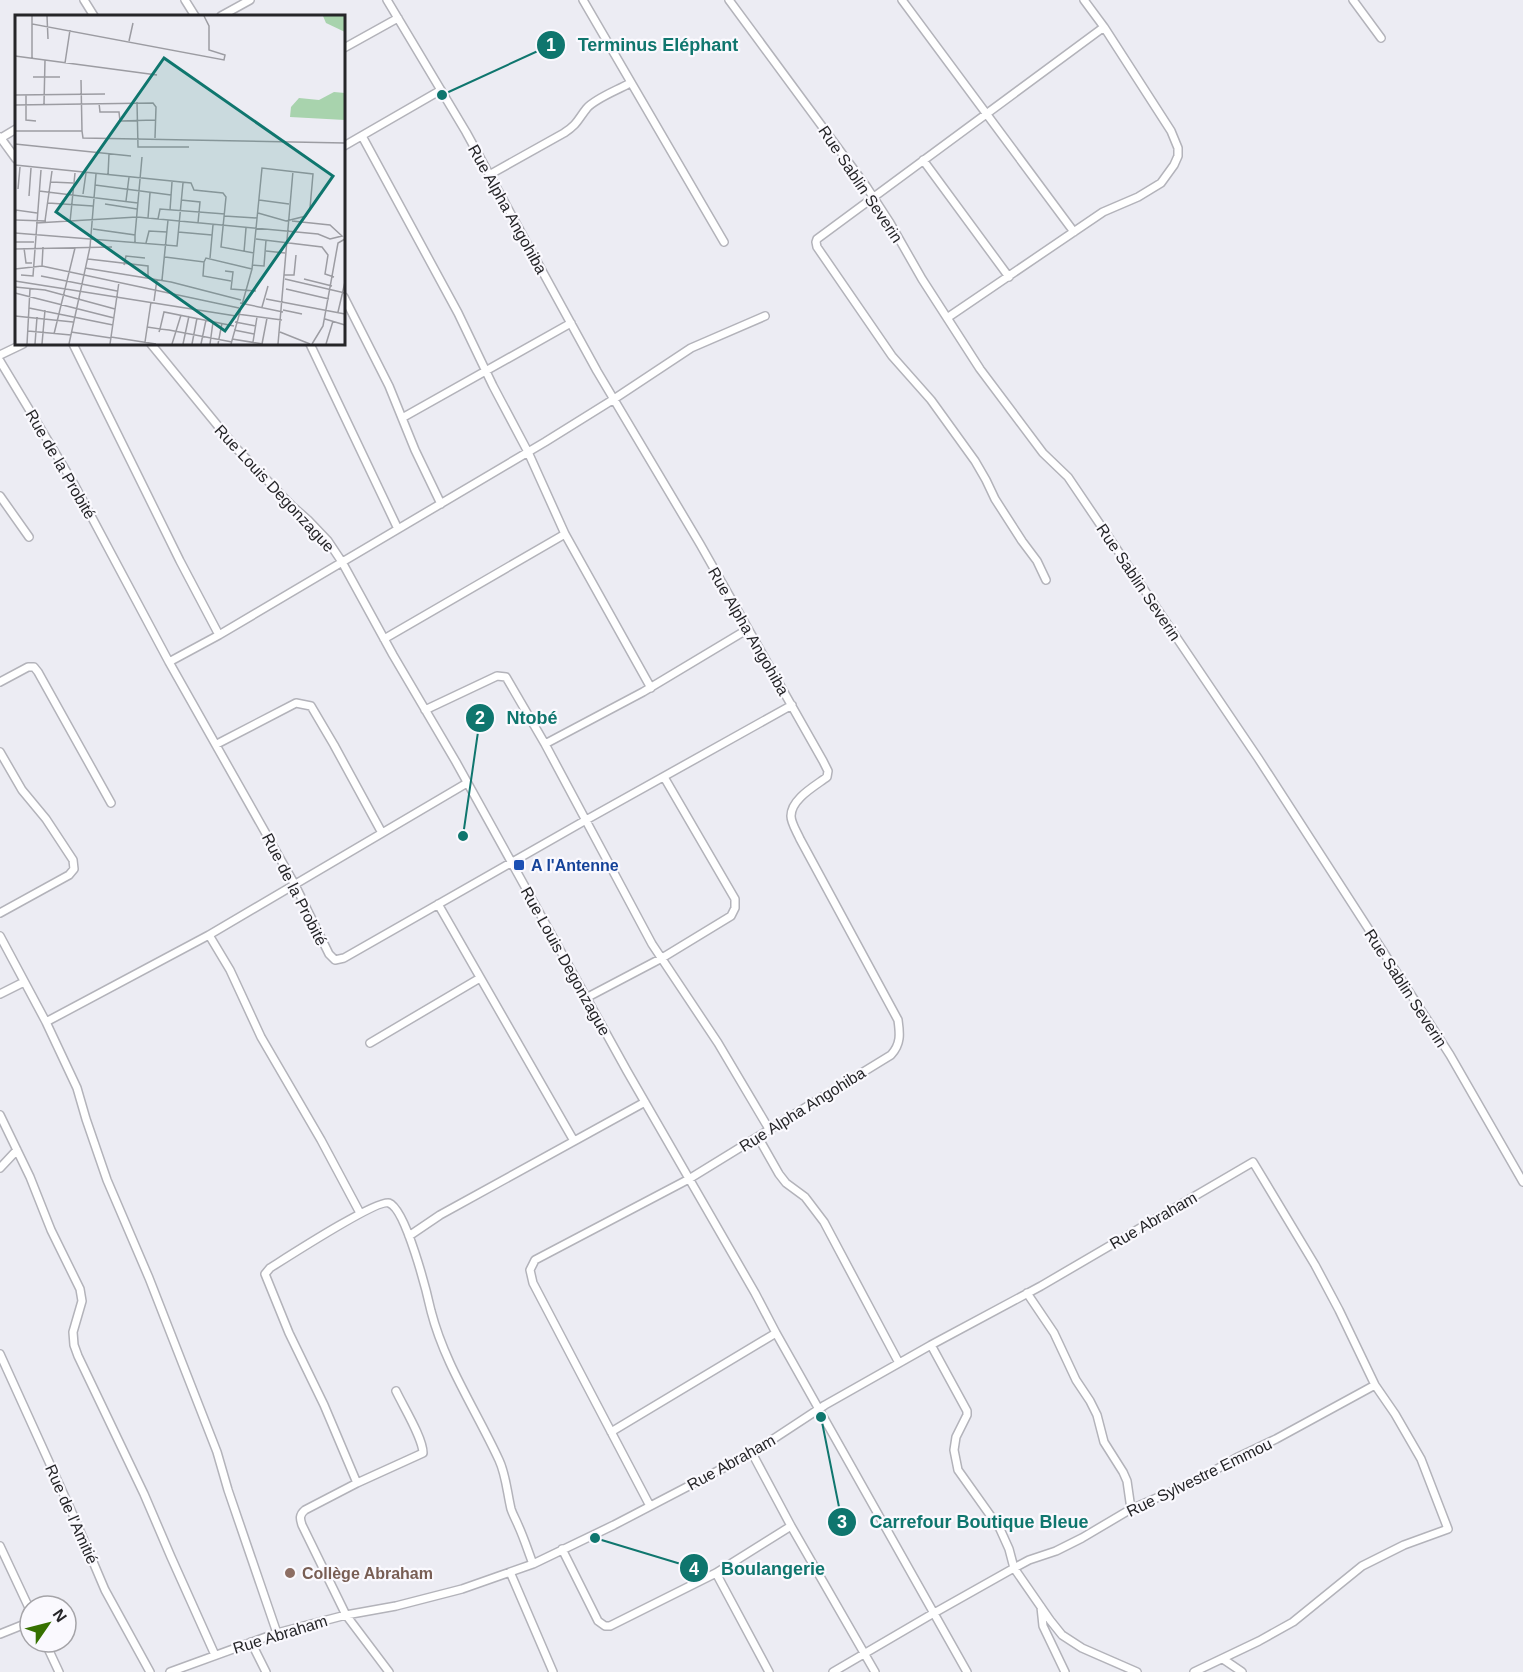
<svg xmlns="http://www.w3.org/2000/svg" width="1523" height="1672" font-family="Helvetica,sans-serif">
<style>
.lines{fill:none;stroke-linecap:round;stroke-linejoin:round}
.street-casing{stroke:#b3b3ba;stroke-width:10}
.street{stroke:#fff;stroke-width:7}
.transit-dot{fill:#1a4fb4;stroke:#faf9fe;stroke-width:2}
.education-dot{fill:#8d6e63;stroke:#faf9fe;stroke-width:2}
.labels{text-anchor:middle;stroke-width:4.5;stroke-linejoin:round;paint-order:stroke}
.street-label{font-size:16px;fill:#252528;stroke:#faf9fe}
.transit-label{font-size:16px;font-weight:bold;fill:#164399;stroke:#faf9fe;text-anchor:start}
.education-label{font-size:16px;font-weight:bold;fill:#785e54;stroke:#faf9fe;text-anchor:start}
.inset-road{fill:none;stroke:#9c9ca2;stroke-width:1.5}
.view{fill:#0f766e;fill-opacity:0.15;stroke:#0f766e;stroke-width:3}
.inset-edge{fill:none;stroke:#252528;stroke-width:3}
.leader{fill:none;stroke:#0f766e;stroke-width:2}
.callout-dot{fill:#0f766e;stroke:#faf9fe;stroke-width:2}
.mark-label{font-size:18px;text-anchor:middle;font-weight:bold;fill:#fff}
.callout-label{font-size:18px;text-anchor:middle;font-weight:bold;fill:#0f766e;stroke:#faf9fe;stroke-width:4.5;stroke-linejoin:round;paint-order:stroke}
</style>
<rect width="100%" height="100%" fill="#ececf3"/>
<g class="lines">
<defs>
<path id="street" d="M 84,0 L 94,16
M 185,0 L 195,16
M 387,0 L 466,132 L 597,371 L 700,544 L 823,761 L 828,771 L 827,777 C 815,786 791,799 791,816 C 791,823 797,832 800,839 L 898,1020 C 900,1034 901,1044 891,1055 L 689,1179 L 535,1260 L 530,1270 L 533,1283 L 650,1506
M 583,0 L 724,242
M 729,0 L 866,186 L 890,223 L 922,279 L 980,369 L 1043,453 L 1068,477 L 1258,758 L 1450,1055 L 1523,1182
M 902,0 L 1074,232
M 1353,0 L 1381,38
M 221,16 L 250,0
M 344,48 L 398,18
M 362,136 L 458,313 L 493,386 L 528,452 L 565,534 L 651,688
M 0,137 L 16,159
M 1,138 L 16,129
M 344,146 L 441,90
M 923,160 L 1009,277
M 489,175 L 564,133 C 578,124 578,119 587,108 C 596,98 618,90 630,83
M 344,297 L 389,386 L 415,450 L 441,504
M 947,318 L 1103,212 L 1138,197 L 1161,183 L 1174,165 L 1178,156 L 1178,148 L 1171,131 L 1104,27 L 1084,0
M 73,344 L 180,561 L 219,635 L 169,662
M 151,344 L 236,448 L 292,506 L 308,520 L 328,541 L 342,562 L 393,655 L 456,762 L 627,1071 L 755,1293 L 776,1333 L 967,1672
M 310,344 L 398,529
M 0,355 L 23,344
M 0,361 L 74,484 L 169,662 L 295,885 L 329,954 L 335,960 L 344,958 L 586,820 L 792,705
M 402,418 L 571,323
M 0,496 L 29,537
M 1046,580 L 1037,561 L 1022,541 L 995,499 L 986,480 L 975,461 L 931,400 L 892,356 L 817,247 L 816,242 L 817,239 L 1104,27
M 219,635 L 545,442 L 614,399 L 691,348 L 765,316
M 384,639 L 565,534
M 0,682 L 28,667 L 34,667 L 38,672 L 111,803
M 425,710 L 497,676 L 506,677 L 545,744 L 652,944 L 718,1043 L 769,1129
M 217,744 L 296,703 L 311,706 L 334,745 L 382,833
M 545,744 L 643,692 L 748,629
M 0,752 L 22,790 L 46,819 L 73,860 L 74,869 L 69,875 L 0,913
M 438,904 L 574,1141
M 209,935 L 230,970 L 261,1037 L 321,1140 L 360,1213
M 0,936 L 46,1022 L 77,1088 L 86,1119 L 107,1180 L 149,1278 L 217,1452 L 228,1490 L 277,1633
M 0,994 L 24,982
M 586,998 L 662,958 L 731,916 L 735,908 L 735,899 L 664,777
M 46,1022 L 209,935 L 467,783
M 370,1043 L 480,978
M 0,1115 L 30,1177 L 51,1230 L 80,1289 L 82,1301 L 73,1332 L 74,1345 L 78,1356 L 144,1494 L 171,1557 L 215,1655
M 758,1137 L 779,1174 L 786,1183 L 805,1197 L 824,1222 L 899,1363
M 0,1168 L 17,1150
M 409,1236 L 440,1215 L 645,1102
M 1027,1293 L 1054,1333 L 1076,1380 L 1090,1401 L 1097,1415 L 1104,1442 L 1123,1472 L 1127,1481 L 1131,1509
M 931,1345 L 967,1411 L 967,1415 L 956,1437 L 954,1450 L 958,1470 L 1000,1529 L 1009,1549 L 1014,1568 L 1050,1620 L 1062,1635 L 1082,1648 L 1137,1672
M 0,1354 L 74,1517 L 105,1590 L 150,1672
M 611,1432 L 776,1333
M 752,1453 L 791,1526 L 875,1672
M 357,1483 L 324,1405 L 289,1333 L 265,1274 L 270,1268 C 286,1258 377,1199 389,1203 C 406,1209 427,1293 431,1311 C 445,1365 476,1410 499,1460 C 506,1475 507,1492 511,1509 C 513,1515 516,1520 518,1525 C 524,1538 528,1551 533,1564
M 0,1546 L 30,1610
M 562,1549 L 598,1621 L 605,1626 L 610,1626 L 716,1573 L 791,1526
M 510,1572 L 553,1672
M 716,1573 L 769,1672
M 1041,1607 L 1043,1626 L 1065,1672
M 0,1634 L 30,1622
M 45,1642 L 59,1672
M 251,1642 L 266,1672
M 1223,1659 L 1242,1672
M 170,1672 L 277,1633 L 346,1615 L 396,1606 L 462,1589 L 533,1564 L 614,1525 L 752,1453 L 825,1405 L 931,1345 L 1041,1286 L 1253,1162 L 1315,1265 L 1339,1310 L 1375,1385 L 1395,1414 L 1421,1459 L 1448,1529 L 1404,1545 L 1362,1566 L 1293,1622 L 1259,1641 L 1194,1672
M 389,1672 L 346,1615 L 302,1525 C 300,1519 299,1515 305,1510 L 357,1483 L 423,1453 C 423,1438 403,1406 396,1391
M 833,1672 L 927,1617 L 1014,1568 L 1029,1560 L 1056,1551 L 1082,1538 L 1131,1509 L 1198,1480 L 1236,1458 L 1276,1439 L 1375,1385"/>
</defs>
<!-- street casing -->
<use href="#street" class="street-casing"/>
<!-- street -->
<use href="#street" class="street"/>
</g>
<!-- markers -->
<rect class="transit-dot" x="513" y="859" width="12" height="12" rx="3"/>
<circle class="education-dot" cx="290" cy="1573" r="6"/>
<g class="labels">
<!-- street labels -->
<g class="street-label">
<text transform="translate(861 184) rotate(56)" y="6">Rue Sablin Severin</text>
<text transform="translate(508 209) rotate(61)" y="6">Rue Alpha Angohiba</text>
<text transform="translate(61 464) rotate(60)" y="6">Rue de la Probité</text>
<text transform="translate(275 488) rotate(47)" y="6">Rue Louis Degonzague</text>
<text transform="translate(1139 582) rotate(56)" y="6">Rue Sablin Severin</text>
<text transform="translate(749 631) rotate(60)" y="6">Rue Alpha Angohiba</text>
<text transform="translate(295 889) rotate(63)" y="6">Rue de la Probité</text>
<text transform="translate(566 961) rotate(61)" y="6">Rue Louis Degonzague</text>
<text transform="translate(1406 988) rotate(57)" y="6">Rue Sablin Severin</text>
<text transform="translate(802 1109) rotate(-32)" y="6">Rue Alpha Angohiba</text>
<text transform="translate(1153 1220) rotate(-30)" y="6">Rue Abraham</text>
<text transform="translate(731 1462) rotate(-29)" y="6">Rue Abraham</text>
<text transform="translate(1199 1477) rotate(-26)" y="6">Rue Sylvestre Emmou</text>
<text transform="translate(72 1514) rotate(66)" y="6">Rue de l'Amitié</text>
<text transform="translate(280 1634) rotate(-17)" y="6">Rue Abraham</text>
</g>
<!-- transit labels -->
<g class="transit-label">
<text x="531" y="871">A l'Antenne</text>
</g>
<!-- education labels -->
<g class="education-label">
<text x="302" y="1579">Collège Abraham</text>
</g>
</g>
<!-- overview -->
<g transform="translate(15 15)">
<rect width="330" height="330" fill="#ececf3"/>
<path d="M 319,77 L 330,78 L 330,105 L 275,102 L 276,92 L 284,83 L 304,85 Z" fill="#a8d3ad"/>
<path d="M 308,1 L 330,1 L 330,17 L 311,8 Z" fill="#a8d3ad"/>
<path class="inset-road" d="M 17,1 L 17,9 L 209,45 L 210,40 L 194,35 L 194,11 L 189,1M 32,1 L 33,24M 17,9 L 17,43M 114,26 L 118,8M 0,41 L 142,60M 50,48 L 55,15M 18,62 L 45,62M 66,65 L 67,116M 0,80 L 90,79M 11,80 L 11,105 L 21,106M 122,87 L 123,132 L 174,132M 84,88 L 85,97 L 104,97 L 105,106 L 140,105M 29,89 L 30,45M 0,90 L 138,88 L 141,92 L 140,123M 0,116 L 67,116 L 68,123 L 330,128M 0,129 L 116,141M 0,150 L 176,168 L 179,175 L 208,178 L 211,182 L 206,232 L 239,238M 93,160 L 94,139M 36,167 L 58,168M 80,170 L 156,180M 3,174 L 5,152M 24,176 L 123,188M 68,179 L 71,158M 14,181 L 16,153M 166,185 L 185,187 L 183,208M 244,185 L 274,189M 111,186 L 114,162M 33,188 L 78,191M 90,189 L 122,194M 155,195 L 157,167M 0,199 L 1,195 L 22,198M 209,201 L 242,203M 133,203 L 135,178M 143,204 L 145,194 L 210,199M 0,205 L 31,206M 30,206 L 37,156M 55,207 L 60,158M 21,208 L 122,202 L 303,219 L 315,224 L 327,221 L 315,210 L 277,206M 78,214 L 120,220 L 120,227M 163,217 L 197,220M 0,218 L 162,231 L 168,168M 120,220 L 127,142M 241,224 L 307,232 L 313,240 L 310,259 L 319,262M 0,227 L 19,227M 131,228 L 134,216 L 152,217M 9,233 L 11,248 L 17,248M 0,234 L 97,232M 251,236 L 270,238M 229,237 L 231,213M 150,242 L 189,247 L 191,243 L 237,254M 195,243 L 198,210M 73,244 L 133,251 L 133,262M 189,247 L 188,261 L 216,266M 109,250 L 111,241 L 130,243M 237,250 L 249,251 L 251,225M 27,251 L 28,232M 70,253 L 156,267 L 226,285M 0,254 L 27,251 L 224,293M 210,256 L 218,257 L 216,274 L 241,276M 6,260 L 18,261 L 26,155M 269,260 L 279,260 L 281,240M 26,261 L 102,276M 270,264 L 330,278M 289,264 L 317,271M 147,265 L 153,205M 0,266 L 221,301M 0,272 L 30,275 L 100,294M 271,274 L 314,284M 0,278 L 99,303M 251,284 L 330,299M 139,286 L 142,264M 225,288 L 268,297M 247,292 L 253,271M 14,293 L 98,310M 268,295 L 287,299M 323,297 L 330,267M 222,299 L 267,305M 0,301 L 58,307M 310,304 L 330,310M 220,307 L 241,311M 132,312 L 145,314 L 149,297 L 219,311M 219,315 L 239,319M 13,316 L 56,320M 56,317 L 96,323M 144,317 L 145,314 L 154,315 L 217,327M 265,317 L 295,329M 39,319 L 60,233M 96,322 L 141,329M 217,324 L 248,329M 130,327 L 136,287M 238,327 L 242,302M 12,329 L 15,274M 20,329 L 22,302M 27,329 L 30,295M 54,329 L 75,232 L 81,159M 95,329 L 104,267M 157,329 L 166,300M 168,329 L 174,301M 177,329 L 182,303M 186,329 L 191,305M 195,329 L 198,307M 203,329 L 207,308M 216,329 L 237,254 L 247,153 L 298,159 L 295,193 L 291,201 L 271,206 L 243,198M 247,329 L 252,303M 263,329 L 278,156M 297,329 L 308,311 L 323,228 L 330,224M 311,329 L 318,306"/>
<path class="view" d="M 149,43 L 318,161 L 210,316 L 41,197 Z"/>
<rect width="330" height="330" class="inset-edge"/>
</g>
<!-- callouts -->
<path class="leader" d="M442 95L551 45M463 836L480 718M821 1417L842 1522M595 1538L694 1568"/>
<g class="callout-dot">
<circle cx="442" cy="95" r="6"/>
<circle cx="463" cy="836" r="6"/>
<circle cx="821" cy="1417" r="6"/>
<circle cx="595" cy="1538" r="6"/>
<circle cx="551" cy="45" r="15"/>
<circle cx="480" cy="718" r="15"/>
<circle cx="842" cy="1522" r="15"/>
<circle cx="694" cy="1568" r="15"/>
</g>
<g class="mark-label">
<text x="551" y="51">1</text>
<text x="480" y="724">2</text>
<text x="842" y="1528">3</text>
<text x="694" y="1575">4</text>
</g>
<g class="callout-label">
<text x="658" y="51">Terminus Eléphant</text>
<text x="532" y="724">Ntobé</text>
<text x="979" y="1528">Carrefour Boutique Bleue</text>
<text x="773" y="1575">Boulangerie</text>
</g>
<!-- north arrow -->
<g transform="translate(48 1624) rotate(55)"><circle r="28" fill="#faf9fe" stroke="#a5a4a8" stroke-width="1.5"/>
<path d="M0-4.5L10 22L0 15L-10 22Z" fill="#367100"/>
<text y="-9" font-size="16" font-weight="bold" text-anchor="middle" fill="#252528">N</text>
</g>
</svg>
